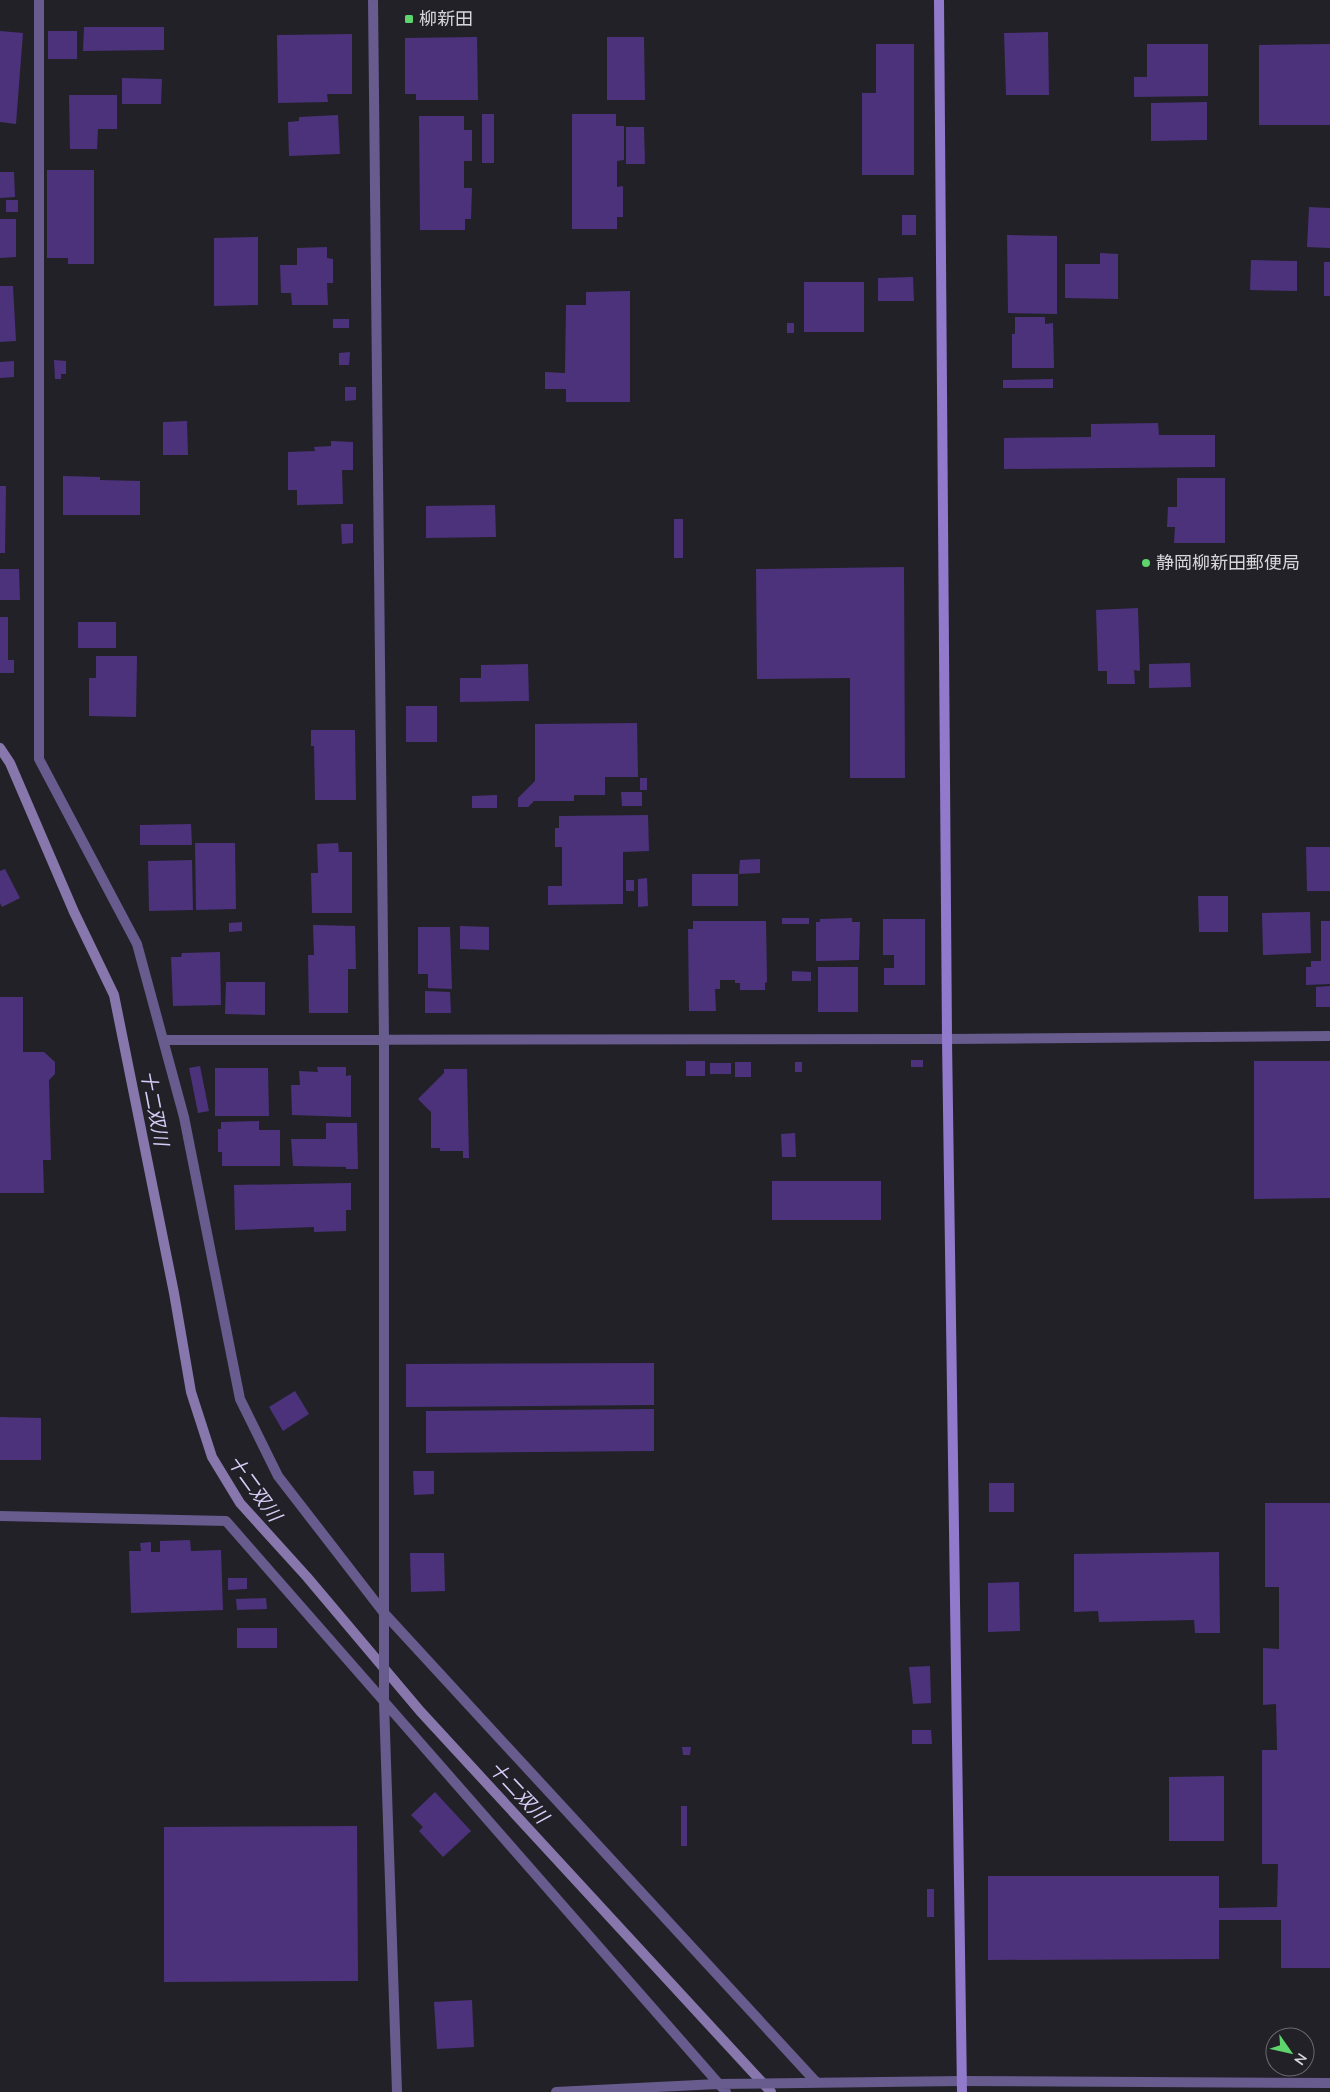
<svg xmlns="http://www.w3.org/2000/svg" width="1330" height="2092" font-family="Mulish,'Noto Sans JP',sans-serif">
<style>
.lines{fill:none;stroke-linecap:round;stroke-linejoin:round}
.stream{stroke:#8777ad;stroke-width:10}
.building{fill:#4b327b}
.street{stroke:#685b8e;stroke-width:10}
.secondary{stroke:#917acb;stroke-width:10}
.poi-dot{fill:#5ed56c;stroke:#222127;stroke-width:2}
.labels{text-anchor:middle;stroke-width:4;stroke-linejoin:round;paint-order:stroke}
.poi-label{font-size:18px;fill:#d7d6db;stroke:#222127;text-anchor:start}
.water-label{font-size:19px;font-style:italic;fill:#d6ccf7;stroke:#222127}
</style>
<rect width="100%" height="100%" fill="#222127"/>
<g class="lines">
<!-- stream -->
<path class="stream" d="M 0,748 L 10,763 L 74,912 L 114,995 L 174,1293 L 191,1392 L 212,1457 L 240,1503 L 307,1577 L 420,1711 L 771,2092"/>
</g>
<!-- building -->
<path class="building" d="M 84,27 L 164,27 L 164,50 L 83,51 Z
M 0,31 L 23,33 L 16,124 L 0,122 Z
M 48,31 L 77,31 L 77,59 L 48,59 Z
M 1048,32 L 1049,95 L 1006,95 L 1004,33 Z
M 352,34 L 352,94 L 327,94 L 328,102 L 278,103 L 277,35 Z
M 477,37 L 478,100 L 416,100 L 416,94 L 405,94 L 405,38 Z
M 607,37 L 644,37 L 645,100 L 607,100 Z
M 876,44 L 914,44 L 914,175 L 862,175 L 862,93 L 876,93 Z
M 1147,44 L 1208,44 L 1208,96 L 1134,97 L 1134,77 L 1147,77 Z
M 1330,44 L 1330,125 L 1259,125 L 1259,45 Z
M 122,78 L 162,79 L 161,104 L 122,104 Z
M 69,95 L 117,95 L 117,129 L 98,129 L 97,149 L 70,149 Z
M 1207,102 L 1207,140 L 1151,141 L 1151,103 Z
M 482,114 L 494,114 L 494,163 L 482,163 Z
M 572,114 L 616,114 L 616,126 L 624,126 L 624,160 L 617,161 L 617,187 L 623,186 L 623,217 L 617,217 L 617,229 L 572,229 Z
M 338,115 L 340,154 L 289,156 L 288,122 L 299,121 L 299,117 Z
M 419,116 L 464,116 L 464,130 L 472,130 L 472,161 L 464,161 L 464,188 L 472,188 L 471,219 L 465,219 L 465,230 L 420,230 Z
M 626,127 L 644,127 L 645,164 L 626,164 Z
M 47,170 L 94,170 L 94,264 L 68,264 L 68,258 L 47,258 Z
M 0,172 L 14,172 L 15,197 L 0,198 Z
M 6,200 L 18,200 L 18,212 L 6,212 Z
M 1309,207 L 1330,208 L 1330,248 L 1307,247 Z
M 902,215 L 916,215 L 916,235 L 902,235 Z
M 0,219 L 16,219 L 16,257 L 0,258 Z
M 1007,235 L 1057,236 L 1057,314 L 1008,313 Z
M 258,237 L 258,305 L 214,306 L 214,238 Z
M 327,247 L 327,258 L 333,259 L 333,283 L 327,283 L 328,305 L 292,305 L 291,293 L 281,293 L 280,265 L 297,265 L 297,248 Z
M 1100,253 L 1118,254 L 1118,299 L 1065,298 L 1065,264 L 1100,264 Z
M 1251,260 L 1297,261 L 1297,291 L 1250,290 Z
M 1324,262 L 1330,262 L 1330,296 L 1324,296 Z
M 913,277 L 914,301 L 878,301 L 878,278 Z
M 804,282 L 864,282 L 864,332 L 804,332 Z
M 0,286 L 13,286 L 16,341 L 0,342 Z
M 630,291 L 630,402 L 566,402 L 566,389 L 545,389 L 545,372 L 565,373 L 566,305 L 586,305 L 586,292 Z
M 1015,317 L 1045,317 L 1045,324 L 1053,323 L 1054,368 L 1012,368 L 1012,334 L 1015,334 Z
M 333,319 L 349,319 L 349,328 L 333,328 Z
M 787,323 L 794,323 L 794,333 L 787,333 Z
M 350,352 L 349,365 L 339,365 L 339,353 Z
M 54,360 L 66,361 L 66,374 L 61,374 L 61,379 L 55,379 Z
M 14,361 L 14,377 L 0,378 L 0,362 Z
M 1053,379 L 1053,388 L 1003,388 L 1003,380 Z
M 345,387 L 356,387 L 356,400 L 345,401 Z
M 187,421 L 188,455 L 163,455 L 163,422 Z
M 1158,423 L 1159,435 L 1215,435 L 1215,467 L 1004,469 L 1004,438 L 1091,437 L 1091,424 Z
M 331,441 L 353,442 L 353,470 L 342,470 L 343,504 L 297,505 L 297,490 L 288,490 L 288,452 L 315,451 L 314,447 L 331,446 Z
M 63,476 L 100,477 L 100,480 L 140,481 L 140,515 L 63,515 Z
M 1177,478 L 1225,478 L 1225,543 L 1174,543 L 1175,527 L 1167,527 L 1168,507 L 1177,507 Z
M 0,486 L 6,486 L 5,553 L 0,553 Z
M 495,505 L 496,537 L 426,538 L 426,506 Z
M 674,519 L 683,519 L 683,558 L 674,558 Z
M 341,524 L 353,524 L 353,543 L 342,544 Z
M 1174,557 L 1228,558 L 1227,568 L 1174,568 Z
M 904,567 L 905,778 L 850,778 L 850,678 L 757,679 L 756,569 Z
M 0,569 L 19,569 L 20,600 L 0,600 Z
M 1138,608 L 1140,671 L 1134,670 L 1135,684 L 1107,684 L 1107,671 L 1098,671 L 1096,610 Z
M 0,617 L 8,617 L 8,660 L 14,660 L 14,673 L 0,673 Z
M 78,622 L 116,622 L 116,648 L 78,648 Z
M 96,656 L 137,656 L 136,717 L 89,716 L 89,678 L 96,678 Z
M 1190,663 L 1191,687 L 1149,688 L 1149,664 Z
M 528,664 L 529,701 L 460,702 L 460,678 L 481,678 L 481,665 Z
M 406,706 L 437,706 L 437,742 L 406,742 Z
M 637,723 L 638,777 L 605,777 L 605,795 L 574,795 L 574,801 L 534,801 L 528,807 L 518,807 L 518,798 L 535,781 L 535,724 Z
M 311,730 L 355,730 L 356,800 L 315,800 L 314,746 L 311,746 Z
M 640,778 L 647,778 L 647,790 L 640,790 Z
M 621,792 L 642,792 L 642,806 L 622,806 Z
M 497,795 L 497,808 L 472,808 L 472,796 Z
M 648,815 L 649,851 L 623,852 L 623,904 L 548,905 L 548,886 L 562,886 L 562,847 L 555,847 L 555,828 L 559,828 L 559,816 Z
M 191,824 L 192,845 L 140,845 L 140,825 Z
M 195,843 L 235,843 L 236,909 L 196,910 Z
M 338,843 L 339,852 L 352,852 L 352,913 L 312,913 L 311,873 L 318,873 L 317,844 Z
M 1306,847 L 1330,847 L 1330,891 L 1307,891 Z
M 760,859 L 760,873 L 739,874 L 740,860 Z
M 192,860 L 193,910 L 149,911 L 148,861 Z
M 5,869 L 20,898 L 2,907 L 0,903 L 0,871 Z
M 692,874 L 738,874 L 738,906 L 692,906 Z
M 647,878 L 648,906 L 638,907 L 638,879 Z
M 626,880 L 634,880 L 634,891 L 626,891 Z
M 1198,896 L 1228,896 L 1228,932 L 1199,932 Z
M 1310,912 L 1311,953 L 1263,955 L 1262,913 Z
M 782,918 L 809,918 L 809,924 L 782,924 Z
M 852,918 L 852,922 L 860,922 L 859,960 L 816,961 L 816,922 L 820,922 L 820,919 Z
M 883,919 L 925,919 L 925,985 L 884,985 L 884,968 L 894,968 L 894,955 L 883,955 Z
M 693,921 L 766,921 L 767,982 L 765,983 L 765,990 L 740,990 L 740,983 L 735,983 L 735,980 L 720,980 L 720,989 L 715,989 L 716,1011 L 689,1011 L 688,929 L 693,929 Z
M 1321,921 L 1330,921 L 1330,984 L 1306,985 L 1306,967 L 1311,967 L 1311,961 L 1321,961 Z
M 242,922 L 242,931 L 229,932 L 229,923 Z
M 313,925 L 355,926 L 356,969 L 348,969 L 348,1013 L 309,1013 L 308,955 L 314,955 Z
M 460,926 L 489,927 L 489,950 L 460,949 Z
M 418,927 L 450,927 L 452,989 L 428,988 L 428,974 L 418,974 Z
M 220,952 L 221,1005 L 173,1006 L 171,957 L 181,957 L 182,953 Z
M 818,967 L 858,967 L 858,1012 L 818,1012 Z
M 792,971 L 811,972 L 811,981 L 792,981 Z
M 226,982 L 265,982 L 265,1015 L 225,1014 Z
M 1330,986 L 1330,1007 L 1316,1007 L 1316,987 Z
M 425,991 L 450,992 L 451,1013 L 425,1013 Z
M 0,997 L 23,997 L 23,1052 L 44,1052 L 55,1062 L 55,1074 L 49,1080 L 51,1160 L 43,1160 L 44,1193 L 0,1193 Z
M 911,1060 L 923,1060 L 923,1067 L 911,1067 Z
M 686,1061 L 705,1061 L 705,1076 L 686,1076 Z
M 1254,1061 L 1330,1061 L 1330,1198 L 1254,1199 Z
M 735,1062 L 751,1062 L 751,1077 L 735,1077 Z
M 795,1062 L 802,1062 L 802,1072 L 795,1072 Z
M 710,1063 L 731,1063 L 731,1074 L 710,1074 Z
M 200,1066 L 209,1111 L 198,1113 L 189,1068 Z
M 317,1067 L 346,1067 L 346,1076 L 351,1075 L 351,1117 L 292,1115 L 291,1085 L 300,1085 L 299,1071 L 318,1072 Z
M 215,1068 L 268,1068 L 269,1116 L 215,1116 Z
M 444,1069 L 467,1069 L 469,1158 L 463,1158 L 463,1151 L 440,1151 L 440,1148 L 431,1148 L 431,1112 L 418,1099 L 444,1073 Z
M 259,1121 L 259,1130 L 280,1130 L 280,1166 L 222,1166 L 222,1152 L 218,1152 L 218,1129 L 221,1129 L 221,1122 Z
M 326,1123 L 357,1123 L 358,1169 L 346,1169 L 346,1167 L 293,1166 L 291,1139 L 326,1139 Z
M 795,1133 L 796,1157 L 782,1157 L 781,1134 Z
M 772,1181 L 881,1181 L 881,1220 L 772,1220 Z
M 351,1183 L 351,1210 L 346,1210 L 346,1231 L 314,1232 L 314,1227 L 235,1230 L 234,1185 Z
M 654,1363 L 654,1405 L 406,1407 L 406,1364 Z
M 295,1391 L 309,1414 L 283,1431 L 269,1407 Z
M 654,1409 L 654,1451 L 426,1453 L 426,1411 Z
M 0,1417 L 41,1418 L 41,1460 L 0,1460 Z
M 413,1471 L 434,1471 L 434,1494 L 414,1495 Z
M 989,1483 L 1014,1483 L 1014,1512 L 989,1512 Z
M 1265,1503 L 1330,1503 L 1330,1968 L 1281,1968 L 1281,1920 L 1219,1920 L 1219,1959 L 988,1960 L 988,1876 L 1219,1876 L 1219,1908 L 1277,1907 L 1278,1864 L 1262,1864 L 1262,1750 L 1277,1750 L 1276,1704 L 1263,1705 L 1263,1648 L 1279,1649 L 1279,1587 L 1265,1587 Z
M 190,1540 L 191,1551 L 221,1550 L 223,1610 L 131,1613 L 129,1551 L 141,1551 L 140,1543 L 151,1542 L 151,1552 L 160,1552 L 160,1541 Z
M 1219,1552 L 1220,1633 L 1195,1633 L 1194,1620 L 1099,1622 L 1098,1611 L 1074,1612 L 1074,1554 Z
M 410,1553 L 444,1553 L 445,1591 L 411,1592 Z
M 228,1578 L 247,1578 L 247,1589 L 228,1590 Z
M 1019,1582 L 1020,1631 L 988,1632 L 988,1583 Z
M 266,1598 L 267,1609 L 237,1610 L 236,1599 Z
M 237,1628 L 277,1628 L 277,1648 L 237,1648 Z
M 930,1666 L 931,1703 L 913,1704 L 909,1667 Z
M 912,1730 L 931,1730 L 932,1744 L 912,1744 Z
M 682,1747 L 691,1747 L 690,1755 L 683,1755 Z
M 1224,1776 L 1224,1841 L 1169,1841 L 1169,1777 Z
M 435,1792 L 471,1831 L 443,1857 L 419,1831 L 423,1827 L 411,1815 Z
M 681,1806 L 687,1806 L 687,1846 L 681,1846 Z
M 357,1826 L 358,1981 L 164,1982 L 164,1827 Z
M 927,1889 L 934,1889 L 934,1917 L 927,1917 Z
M 472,2000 L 474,2047 L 437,2049 L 434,2002 Z"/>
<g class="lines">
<!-- street -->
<path class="street" d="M 39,0 L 39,759 L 137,944 L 184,1117 L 240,1399 L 278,1476 L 384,1613 L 817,2083
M 373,0 L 384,1040 L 384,1702 L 397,2092
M 163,1040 L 947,1039 L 1330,1036
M 0,1516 L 226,1521 L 726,2092
M 556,2092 L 718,2084 L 962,2081 L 1330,2083"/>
<!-- secondary -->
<path class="secondary" d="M 939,0 L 947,1039 L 962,2092"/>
</g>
<!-- markers -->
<g class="poi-dot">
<rect x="404" y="14" width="10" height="10" rx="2.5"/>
<circle cx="1146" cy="563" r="5"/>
</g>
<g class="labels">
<!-- poi labels -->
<g class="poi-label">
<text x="419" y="25">柳新田</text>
<text x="1156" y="569">静岡柳新田郵便局</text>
</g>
<!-- water labels -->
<g class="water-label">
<text transform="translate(155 1108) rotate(79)" y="7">十二双川</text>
<text transform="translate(255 1488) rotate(54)" y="7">十二双川</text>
<text transform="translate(519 1792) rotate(47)" y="7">十二双川</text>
</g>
</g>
<!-- north arrow -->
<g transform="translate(1290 2052) rotate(124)"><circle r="24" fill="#222127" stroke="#6a696f"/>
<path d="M0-4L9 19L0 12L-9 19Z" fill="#5ed56c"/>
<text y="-8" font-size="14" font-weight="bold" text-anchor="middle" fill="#d7d6db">N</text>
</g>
</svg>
